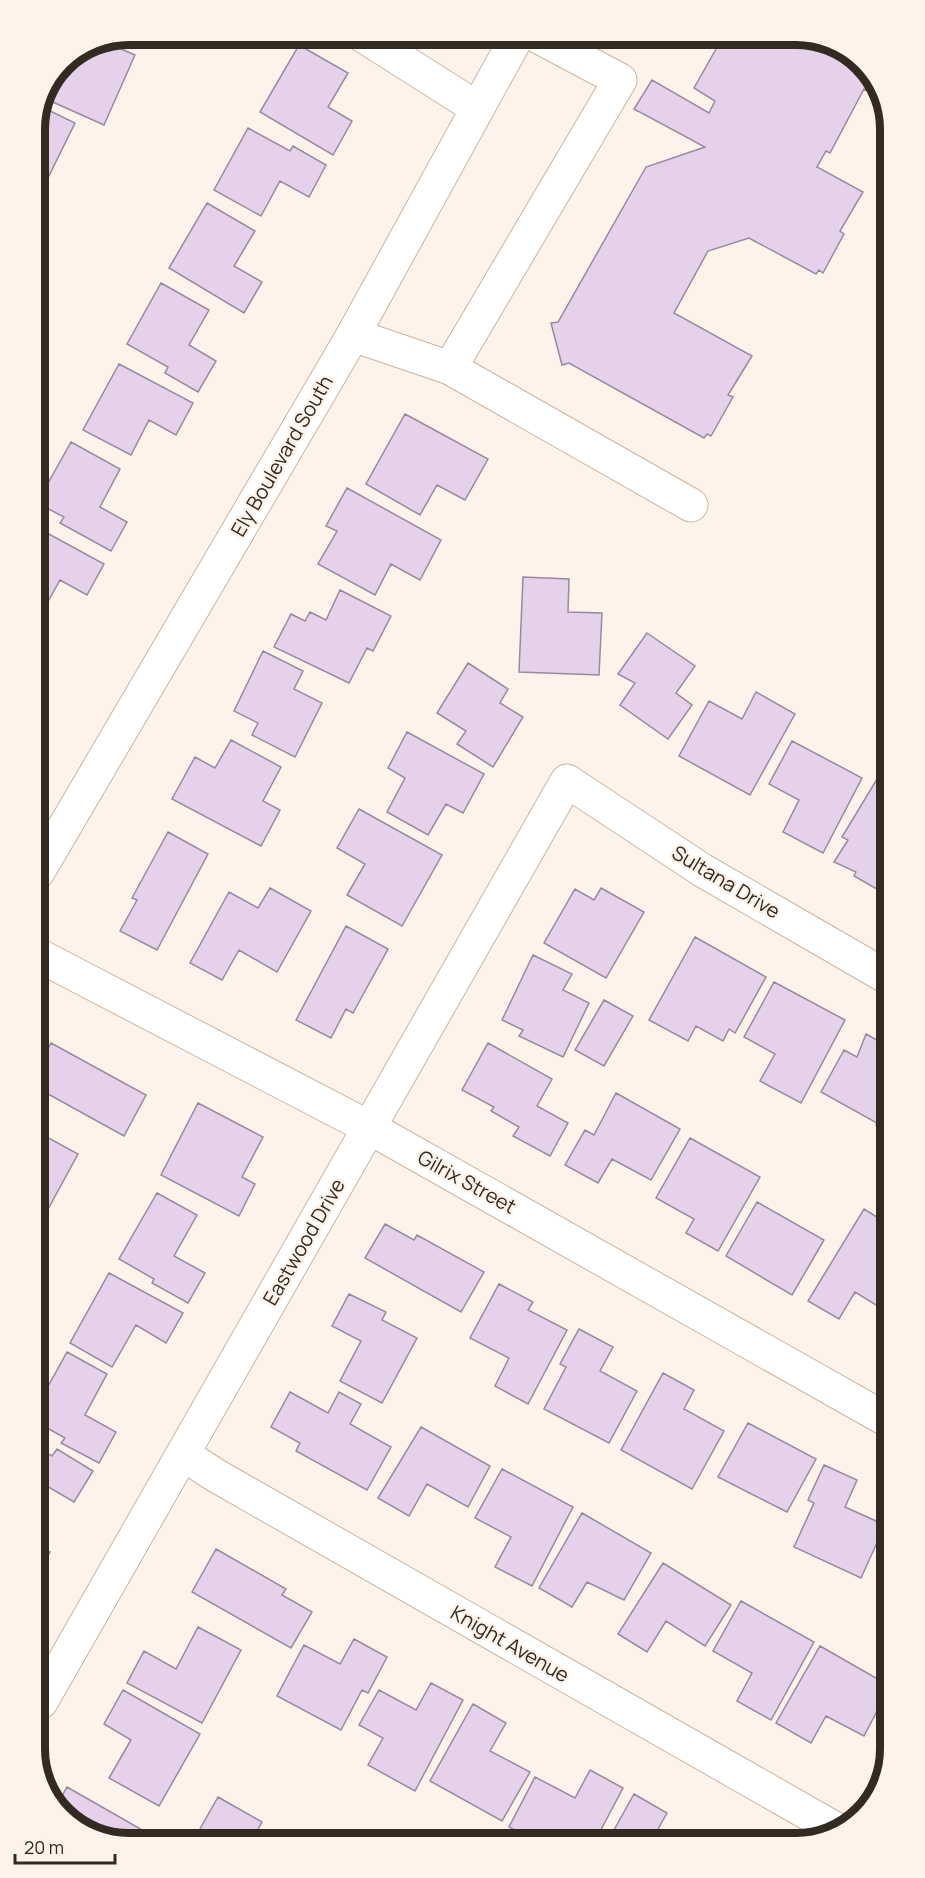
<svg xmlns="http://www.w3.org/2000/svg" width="925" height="1878" font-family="Manrope,sans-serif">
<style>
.building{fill:#e6d1ea;stroke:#9b889f;stroke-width:1.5}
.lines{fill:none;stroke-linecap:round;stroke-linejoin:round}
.minor-casing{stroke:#cdb4a1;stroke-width:35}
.major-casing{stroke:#cdb4a1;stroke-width:35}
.minor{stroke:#fff;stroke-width:33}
.major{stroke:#fff;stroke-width:33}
.labels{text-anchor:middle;stroke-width:5;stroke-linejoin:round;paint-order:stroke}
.street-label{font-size:20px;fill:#332a22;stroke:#fdf3eb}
.rim{fill:none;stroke:#332a22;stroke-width:8}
</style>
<rect width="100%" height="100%" fill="#fdf3eb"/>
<!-- building -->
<path class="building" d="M 724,35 L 803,35 L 853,54 L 878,86 L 874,94 L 864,89 L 830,153 L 826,151 L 817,167 L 863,192 L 840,231 L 844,234 L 823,273 L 819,270 L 816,274 L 749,238 L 708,251 L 674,313 L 752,356 L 728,395 L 733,397 L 711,436 L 707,434 L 704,438 L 569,363 L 562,365 L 551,323 L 558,322 L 646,167 L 705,147 L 634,109 L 652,80 L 709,113 L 715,101 L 694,88 Z
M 107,43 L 135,55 L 104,125 L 46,99 L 62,62 L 70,66 L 73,57 Z
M 299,45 L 348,73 L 328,107 L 352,121 L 333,155 L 260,112 Z
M 42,107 L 75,123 L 41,192 L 35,189 L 35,123 Z
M 248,128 L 290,151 L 293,146 L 326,165 L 309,197 L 280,181 L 261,216 L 214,190 Z
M 207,203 L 255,231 L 234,266 L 262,282 L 244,313 L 169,268 Z
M 35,212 L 47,218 L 35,238 Z
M 161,283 L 209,310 L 189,345 L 216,361 L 198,392 L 165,373 L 168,367 L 127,344 Z
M 119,364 L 193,403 L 176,435 L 149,420 L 131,455 L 83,430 Z
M 405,414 L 488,459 L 465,500 L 437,485 L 420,515 L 366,484 Z
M 71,442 L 120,469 L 100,507 L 127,522 L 111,551 L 60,523 L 64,517 L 37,503 Z
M 347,488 L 441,540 L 420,580 L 391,564 L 375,595 L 318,564 L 337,531 L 326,526 Z
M 36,527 L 104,564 L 87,595 L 60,580 L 40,616 L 37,614 Z
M 523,577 L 569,579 L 568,612 L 602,613 L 599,675 L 519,672 Z
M 340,590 L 391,616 L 373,651 L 367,648 L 349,683 L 274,647 L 291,614 L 305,621 L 310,612 L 326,620 Z
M 647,633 L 695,666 L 676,693 L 692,705 L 668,739 L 620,705 L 635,683 L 618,674 Z
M 263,651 L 303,671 L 294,689 L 322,703 L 295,757 L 252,735 L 258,723 L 234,711 Z
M 468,663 L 508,689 L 500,703 L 523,717 L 493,767 L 457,744 L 466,731 L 437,713 Z
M 756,692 L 795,714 L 750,795 L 679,756 L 709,701 L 742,719 Z
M 407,732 L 484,774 L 463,813 L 446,804 L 428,835 L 387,812 L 405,778 L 388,768 Z
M 231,740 L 281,767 L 263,801 L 280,810 L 261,846 L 172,799 L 195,757 L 215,768 Z
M 792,741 L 862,778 L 823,853 L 783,832 L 799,800 L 769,784 Z
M 877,779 L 886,784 L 887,895 L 854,876 L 856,872 L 834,862 L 848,840 L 842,837 Z
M 359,809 L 442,855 L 402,926 L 347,895 L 365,864 L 337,848 Z
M 168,832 L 208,854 L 157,950 L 120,931 L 137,900 L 132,898 Z
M 270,888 L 311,911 L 277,972 L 239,950 L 222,980 L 190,963 L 229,892 L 258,908 Z
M 601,888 L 644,912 L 606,978 L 544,943 L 575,889 L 594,900 Z
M 346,926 L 388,949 L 353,1013 L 346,1009 L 331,1038 L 296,1020 Z
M 695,937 L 766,977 L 735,1033 L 729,1029 L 723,1041 L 696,1026 L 688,1041 L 649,1020 Z
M 533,955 L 572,974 L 563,990 L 589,1003 L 563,1057 L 519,1036 L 523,1030 L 502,1020 Z
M 774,982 L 845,1020 L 801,1103 L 760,1081 L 775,1054 L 744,1037 Z
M 604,1000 L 633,1016 L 604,1066 L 575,1050 Z
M 866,1034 L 888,1046 L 888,1132 L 876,1125 L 877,1123 L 821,1092 L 844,1050 L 857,1057 Z
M 51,1043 L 146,1095 L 124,1136 L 39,1089 L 39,1064 Z
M 488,1043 L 552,1079 L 537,1106 L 568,1123 L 550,1156 L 513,1136 L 519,1127 L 491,1111 L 494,1107 L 462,1090 Z
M 616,1093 L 680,1129 L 651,1180 L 612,1159 L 598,1183 L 565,1165 L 585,1130 L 594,1135 Z
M 198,1103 L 263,1137 L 242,1177 L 255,1184 L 239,1216 L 161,1175 Z
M 39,1126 L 46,1130 L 43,1135 L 78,1154 L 41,1222 L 39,1221 Z
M 690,1138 L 760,1177 L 718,1251 L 686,1233 L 694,1219 L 656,1198 Z
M 157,1193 L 197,1215 L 174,1256 L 205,1273 L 188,1303 L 152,1283 L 154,1279 L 119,1259 Z
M 757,1202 L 824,1240 L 792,1295 L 726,1256 Z
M 864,1209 L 888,1224 L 889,1313 L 855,1292 L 839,1319 L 808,1301 Z
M 385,1224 L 414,1240 L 417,1235 L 484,1272 L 461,1312 L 365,1258 Z
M 109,1273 L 183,1313 L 166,1343 L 136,1325 L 112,1367 L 70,1343 Z
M 499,1284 L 533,1302 L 528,1310 L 567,1330 L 528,1404 L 495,1386 L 509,1358 L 470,1338 Z
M 349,1294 L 386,1312 L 382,1320 L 417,1338 L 382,1403 L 340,1381 L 361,1341 L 332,1326 Z
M 579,1329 L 613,1347 L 600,1371 L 637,1391 L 609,1443 L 544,1409 L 566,1367 L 560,1364 Z
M 67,1352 L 107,1374 L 85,1415 L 116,1432 L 99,1463 L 61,1443 L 65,1438 L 40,1424 L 40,1401 Z
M 663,1373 L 694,1390 L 684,1409 L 724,1431 L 692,1489 L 621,1450 Z
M 290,1392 L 328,1413 L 339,1392 L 361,1404 L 350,1424 L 391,1447 L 367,1490 L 296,1451 L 300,1443 L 271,1427 Z
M 748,1423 L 816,1459 L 787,1512 L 718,1477 Z
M 421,1427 L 490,1466 L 468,1507 L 427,1484 L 409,1516 L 378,1498 Z
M 40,1449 L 52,1456 L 57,1449 L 93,1471 L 74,1502 L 45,1485 L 40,1492 Z
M 824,1465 L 857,1480 L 845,1507 L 885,1525 L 861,1578 L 794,1547 L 814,1503 L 808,1500 Z
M 502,1469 L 573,1507 L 532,1586 L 495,1567 L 511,1537 L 475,1518 Z
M 582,1513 L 651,1553 L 624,1600 L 587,1582 L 572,1607 L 539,1588 Z
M 41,1547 L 50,1552 L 41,1569 Z
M 216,1549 L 286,1589 L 282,1595 L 312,1612 L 291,1648 L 192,1592 Z
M 663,1563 L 731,1605 L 705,1646 L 666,1621 L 647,1652 L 618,1634 Z
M 890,1565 L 890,1588 L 882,1585 Z
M 741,1601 L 814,1642 L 771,1720 L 737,1701 L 752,1673 L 713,1651 Z
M 198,1627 L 241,1650 L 202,1723 L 127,1683 L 144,1651 L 176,1669 Z
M 354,1639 L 387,1657 L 368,1693 L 362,1690 L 341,1730 L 277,1696 L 304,1645 L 340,1664 Z
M 820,1646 L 890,1686 L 864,1736 L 826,1716 L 811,1743 L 776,1723 Z
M 431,1683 L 463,1700 L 415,1791 L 368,1765 L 383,1738 L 359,1725 L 379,1690 L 416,1710 Z
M 123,1690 L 200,1734 L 159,1806 L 109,1778 L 131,1740 L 104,1724 Z
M 473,1704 L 506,1723 L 490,1751 L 530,1772 L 502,1821 L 430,1781 Z
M 890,1734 L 890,1750 L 882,1777 L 876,1775 Z
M 590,1770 L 623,1788 L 596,1839 L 533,1839 L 509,1827 L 535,1777 L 575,1798 Z
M 67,1787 L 165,1843 L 123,1843 L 72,1824 L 57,1805 Z
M 634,1794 L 667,1813 L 653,1838 L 609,1839 Z
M 218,1797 L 262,1822 L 251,1842 L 192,1843 Z"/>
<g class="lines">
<defs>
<path id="minor" d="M 362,35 L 477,108
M 353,335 L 450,368 L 620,80 L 535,35
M 450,368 L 691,505
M 38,955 L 370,1128 L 889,1421
M 183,1454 L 215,1475 L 839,1831
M 41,1702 L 567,781 L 702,870 L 887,977"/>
<path id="major" d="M 38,872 L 353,335 L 518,35"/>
</defs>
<!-- minor casing -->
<use href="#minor" class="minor-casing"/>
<!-- major casing -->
<use href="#major" class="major-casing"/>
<!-- minor -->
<use href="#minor" class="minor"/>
<!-- major -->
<use href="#major" class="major"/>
</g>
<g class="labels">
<!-- street labels -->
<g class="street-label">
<text transform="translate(282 456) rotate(-60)" y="7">Ely Boulevard South</text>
<text transform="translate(726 882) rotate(31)" y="7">Sultana Drive</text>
<text transform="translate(467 1182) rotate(29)" y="7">Gilrix Street</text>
<text transform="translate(304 1242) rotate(-60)" y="7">Eastwood Drive</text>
<text transform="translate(510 1644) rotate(30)" y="7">Knight Avenue</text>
</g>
</g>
<!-- crop -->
<path d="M0 0H925V1878H0ZM129 45H796A84 84 0 0 1 880 129V1749A84 84 0 0 1 796 1833H129A84 84 0 0 1 45 1749V129A84 84 0 0 1 129 45Z" fill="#fdf3eb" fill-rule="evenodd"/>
<path class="rim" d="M129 45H796A84 84 0 0 1 880 129V1749A84 84 0 0 1 796 1833H129A84 84 0 0 1 45 1749V129A84 84 0 0 1 129 45Z"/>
<!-- scale -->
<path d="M15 1854v9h100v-9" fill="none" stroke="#332a22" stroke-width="3"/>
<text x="24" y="1854" font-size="18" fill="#332a22" stroke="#fdf3eb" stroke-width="4.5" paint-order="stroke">20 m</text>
</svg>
